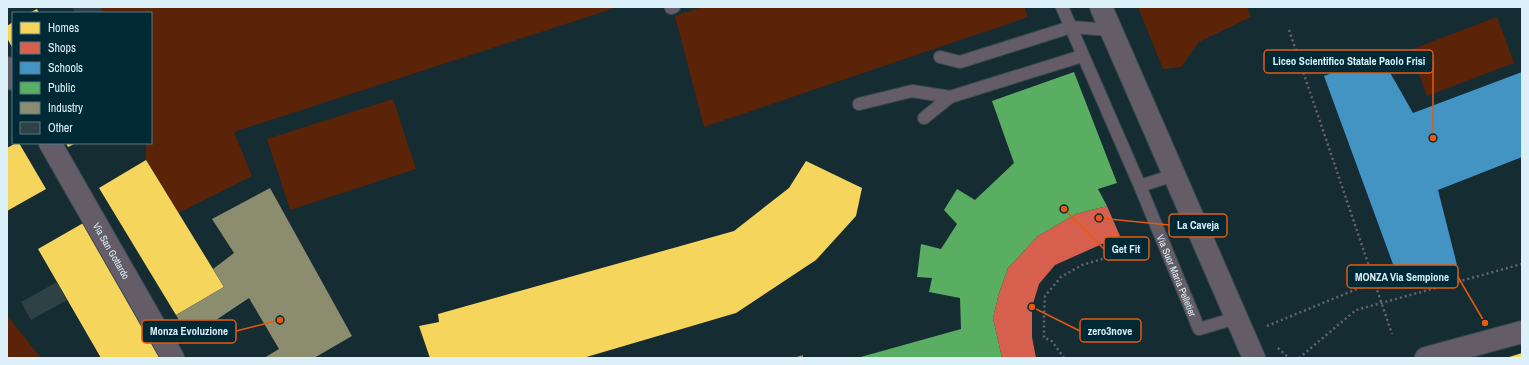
<svg xmlns="http://www.w3.org/2000/svg" width="1529" height="365" font-family="'Archivo Narrow',sans-serif">
<style>
.green{fill:#5b2307}
.homes{fill:#f6d55c}
.shops{fill:#d6604d}
.schools{fill:#4393c3}
.public{fill:#5aae61}
.industry{fill:#8c8c6e}
.building{fill:#2e4145}
.lines{fill:none;stroke-linecap:round;stroke-linejoin:round}
.service-casing{stroke:#374a50;stroke-width:14}
.minor-casing{stroke:#374a50;stroke-width:24}
.path{stroke:#64656e;stroke-width:2.5;stroke-dasharray:2 3;stroke-linecap:butt}
.service{stroke:#645c66;stroke-width:12}
.minor{stroke:#645c66;stroke-width:22}
.labels{text-anchor:middle;stroke-width:4;stroke-linejoin:round;paint-order:stroke}
.street-label{font-size:10px;fill:#dbf0f9;stroke:#002936}
.leader{fill:none;stroke:#e8590c;stroke-width:1.5}
.callout-dot{fill:#e8590c;stroke:#002936;stroke-width:1.5}
.callout{fill:#002936;stroke:#e8590c;stroke-width:1.5}
.callout-label{font-size:11px;text-anchor:middle;font-weight:bold;fill:#dbf0f9}
</style>
<rect width="100%" height="100%" fill="#152c33"/>
<!-- green -->
<path class="green" d="M 100,7 L 618,7 L 234,132 L 252,176 L 178,213 L 146,160 L 146,143 L 151,143 L 151,13 L 103,13 Z
M 702,7 L 1024,7 L 1028,17 L 704,127 L 675,16 Z
M 1138,7 L 1247,7 L 1251,17 L 1199,42 L 1181,67 L 1163,69 Z
M 1497,17 L 1514,63 L 1427,96 L 1410,50 Z
M 393,99 L 416,169 L 290,210 L 267,139 Z
M 7,315 L 41,358 L 7,358 Z"/>
<!-- homes -->
<path class="homes" d="M 37,9 L 39,13 L 29,13 Z
M 13,22 L 13,49 L 7,38 L 7,26 Z
M 16,143 L 19,143 L 46,189 L 7,211 L 7,148 Z
M 66,143 L 76,143 L 68,147 Z
M 146,160 L 224,287 L 176,315 L 99,188 Z
M 806,161 L 862,188 L 856,216 L 816,260 L 736,313 L 583,358 L 430,358 L 419,326 L 439,322 L 438,314 L 734,231 L 789,188 Z
M 85,222 L 163,358 L 101,358 L 38,249 Z
M 1522,353 L 1522,358 L 1506,358 Z"/>
<!-- shops -->
<path class="shops" d="M 1107,206 L 1120,236 L 1055,265 L 1039,284 L 1032,307 L 1032,337 L 1036,358 L 1002,358 L 993,318 L 999,293 L 1008,268 L 1038,236 L 1076,214 Z"/>
<!-- schools -->
<path class="schools" d="M 1380,55 L 1413,113 L 1522,72 L 1522,157 L 1438,190 L 1457,265 L 1401,286 L 1324,76 Z"/>
<!-- public -->
<path class="public" d="M 1074,72 L 1117,183 L 1098,189 L 1107,206 L 1076,214 L 1038,236 L 1008,268 L 999,293 L 993,318 L 1002,358 L 857,358 L 961,329 L 960,298 L 929,292 L 932,278 L 917,277 L 921,244 L 941,249 L 957,224 L 944,210 L 957,189 L 975,200 L 1014,163 L 992,101 Z"/>
<!-- industry -->
<path class="industry" d="M 270,188 L 352,336 L 314,358 L 264,358 L 279,349 L 249,298 L 189,338 L 176,315 L 224,287 L 213,269 L 234,253 L 212,219 Z
M 803,355 L 803,358 L 793,358 Z"/>
<!-- building -->
<path class="building" d="M 72,7 L 100,7 L 103,13 L 75,13 Z
M 57,282 L 67,300 L 31,320 L 21,302 Z"/>
<g class="lines">
<defs>
<g id="service">
<path id="s1" d="M 1062,7 L 1140,186 L 1199,329 L 1236,318"/>
<path d="M 671,8 L 674,7"/>
<path d="M 940,57 L 960,62 L 1071,27 L 1111,30"/>
<path d="M 859,104 L 912,91 L 950,97 L 1082,56"/>
<path d="M 924,118 L 950,97"/>
<path d="M 1140,186 L 1174,175"/>
</g>
<g id="minor">
<path d="M 1101,7 L 1254,358"/>
<path d="M 7,68 L 13,79"/>
<path id="s2" d="M 50,143 L 173,358"/>
<path d="M 1426,358 L 1522,332"/>
</g>
</defs>
<!-- service casing -->
<use href="#service" class="service-casing"/>
<!-- minor casing -->
<use href="#minor" class="minor-casing"/>
<!-- path -->
<path class="path" d="M 1289,30 L 1392,334
M 1267,326 L 1374,282
M 1278,348 L 1289,358
M 1064,358 L 1051,340 L 1044,338 L 1044,316 L 1045,296 L 1061,277 L 1082,265 L 1143,247
M 1299,358 L 1356,310 L 1522,264"/>
<!-- service -->
<use href="#service" class="service"/>
<!-- minor -->
<use href="#minor" class="minor"/>
</g>
<g class="labels">
<!-- street labels -->
<g class="street-label">
<text dy="4" stroke="none"><textPath href="#s2" startOffset="124">Via San Gottardo</textPath></text>
<text dy="4" stroke="none"><textPath href="#s1" startOffset="292">Via Suor Maria Pelletier</textPath></text>
</g>
</g>
<!-- callouts -->
<path class="leader" d="M1433 138L1433 62M1099 218L1169 225M1064 209L1104 249M1485 323L1458 277M1032 307L1080 331M280 320L236 331"/>
<g class="callout-dot">
<circle cx="1433" cy="138" r="4"/>
<circle cx="1099" cy="218" r="4"/>
<circle cx="1064" cy="209" r="4"/>
<circle cx="1485" cy="323" r="4"/>
<circle cx="1032" cy="307" r="4"/>
<circle cx="280" cy="320" r="4"/>
</g>
<g class="callout">
<rect x="1264" y="50" width="169" height="23" rx="4"/>
<rect x="1169" y="214" width="58" height="23" rx="4"/>
<rect x="1104" y="237" width="45" height="23" rx="4"/>
<rect x="1347" y="265" width="111" height="23" rx="4"/>
<rect x="1080" y="319" width="61" height="23" rx="4"/>
<rect x="142" y="320" width="94" height="23" rx="4"/>
</g>
<g class="callout-label">
<text x="1349" y="65">Liceo Scientifico Statale Paolo Frisi</text>
<text x="1198" y="229">La Caveja</text>
<text x="1126" y="253">Get Fit</text>
<text x="1402" y="281">MONZA Via Sempione</text>
<text x="1110" y="335">zero3nove</text>
<text x="189" y="335">Monza Evoluzione</text>
</g>
<!-- border -->
<rect width="1529" height="365" fill="none" stroke="#dbf0f9" stroke-width="16"/>
<!-- legend -->
<rect x="12" y="12" width="140" height="132" fill="#002936" stroke="#587984"/>
<rect x="20" y="22" width="20" height="12" fill="#f6d55c" stroke="#587984"/>
<text x="48" y="32" font-size="12" fill="#dbf0f9">Homes</text>
<rect x="20" y="42" width="20" height="12" fill="#d6604d" stroke="#587984"/>
<text x="48" y="52" font-size="12" fill="#dbf0f9">Shops</text>
<rect x="20" y="62" width="20" height="12" fill="#4393c3" stroke="#587984"/>
<text x="48" y="72" font-size="12" fill="#dbf0f9">Schools</text>
<rect x="20" y="82" width="20" height="12" fill="#5aae61" stroke="#587984"/>
<text x="48" y="92" font-size="12" fill="#dbf0f9">Public</text>
<rect x="20" y="102" width="20" height="12" fill="#8c8c6e" stroke="#587984"/>
<text x="48" y="112" font-size="12" fill="#dbf0f9">Industry</text>
<rect x="20" y="122" width="20" height="12" fill="#2e4145" stroke="#587984"/>
<text x="48" y="132" font-size="12" fill="#dbf0f9">Other</text>
</svg>
